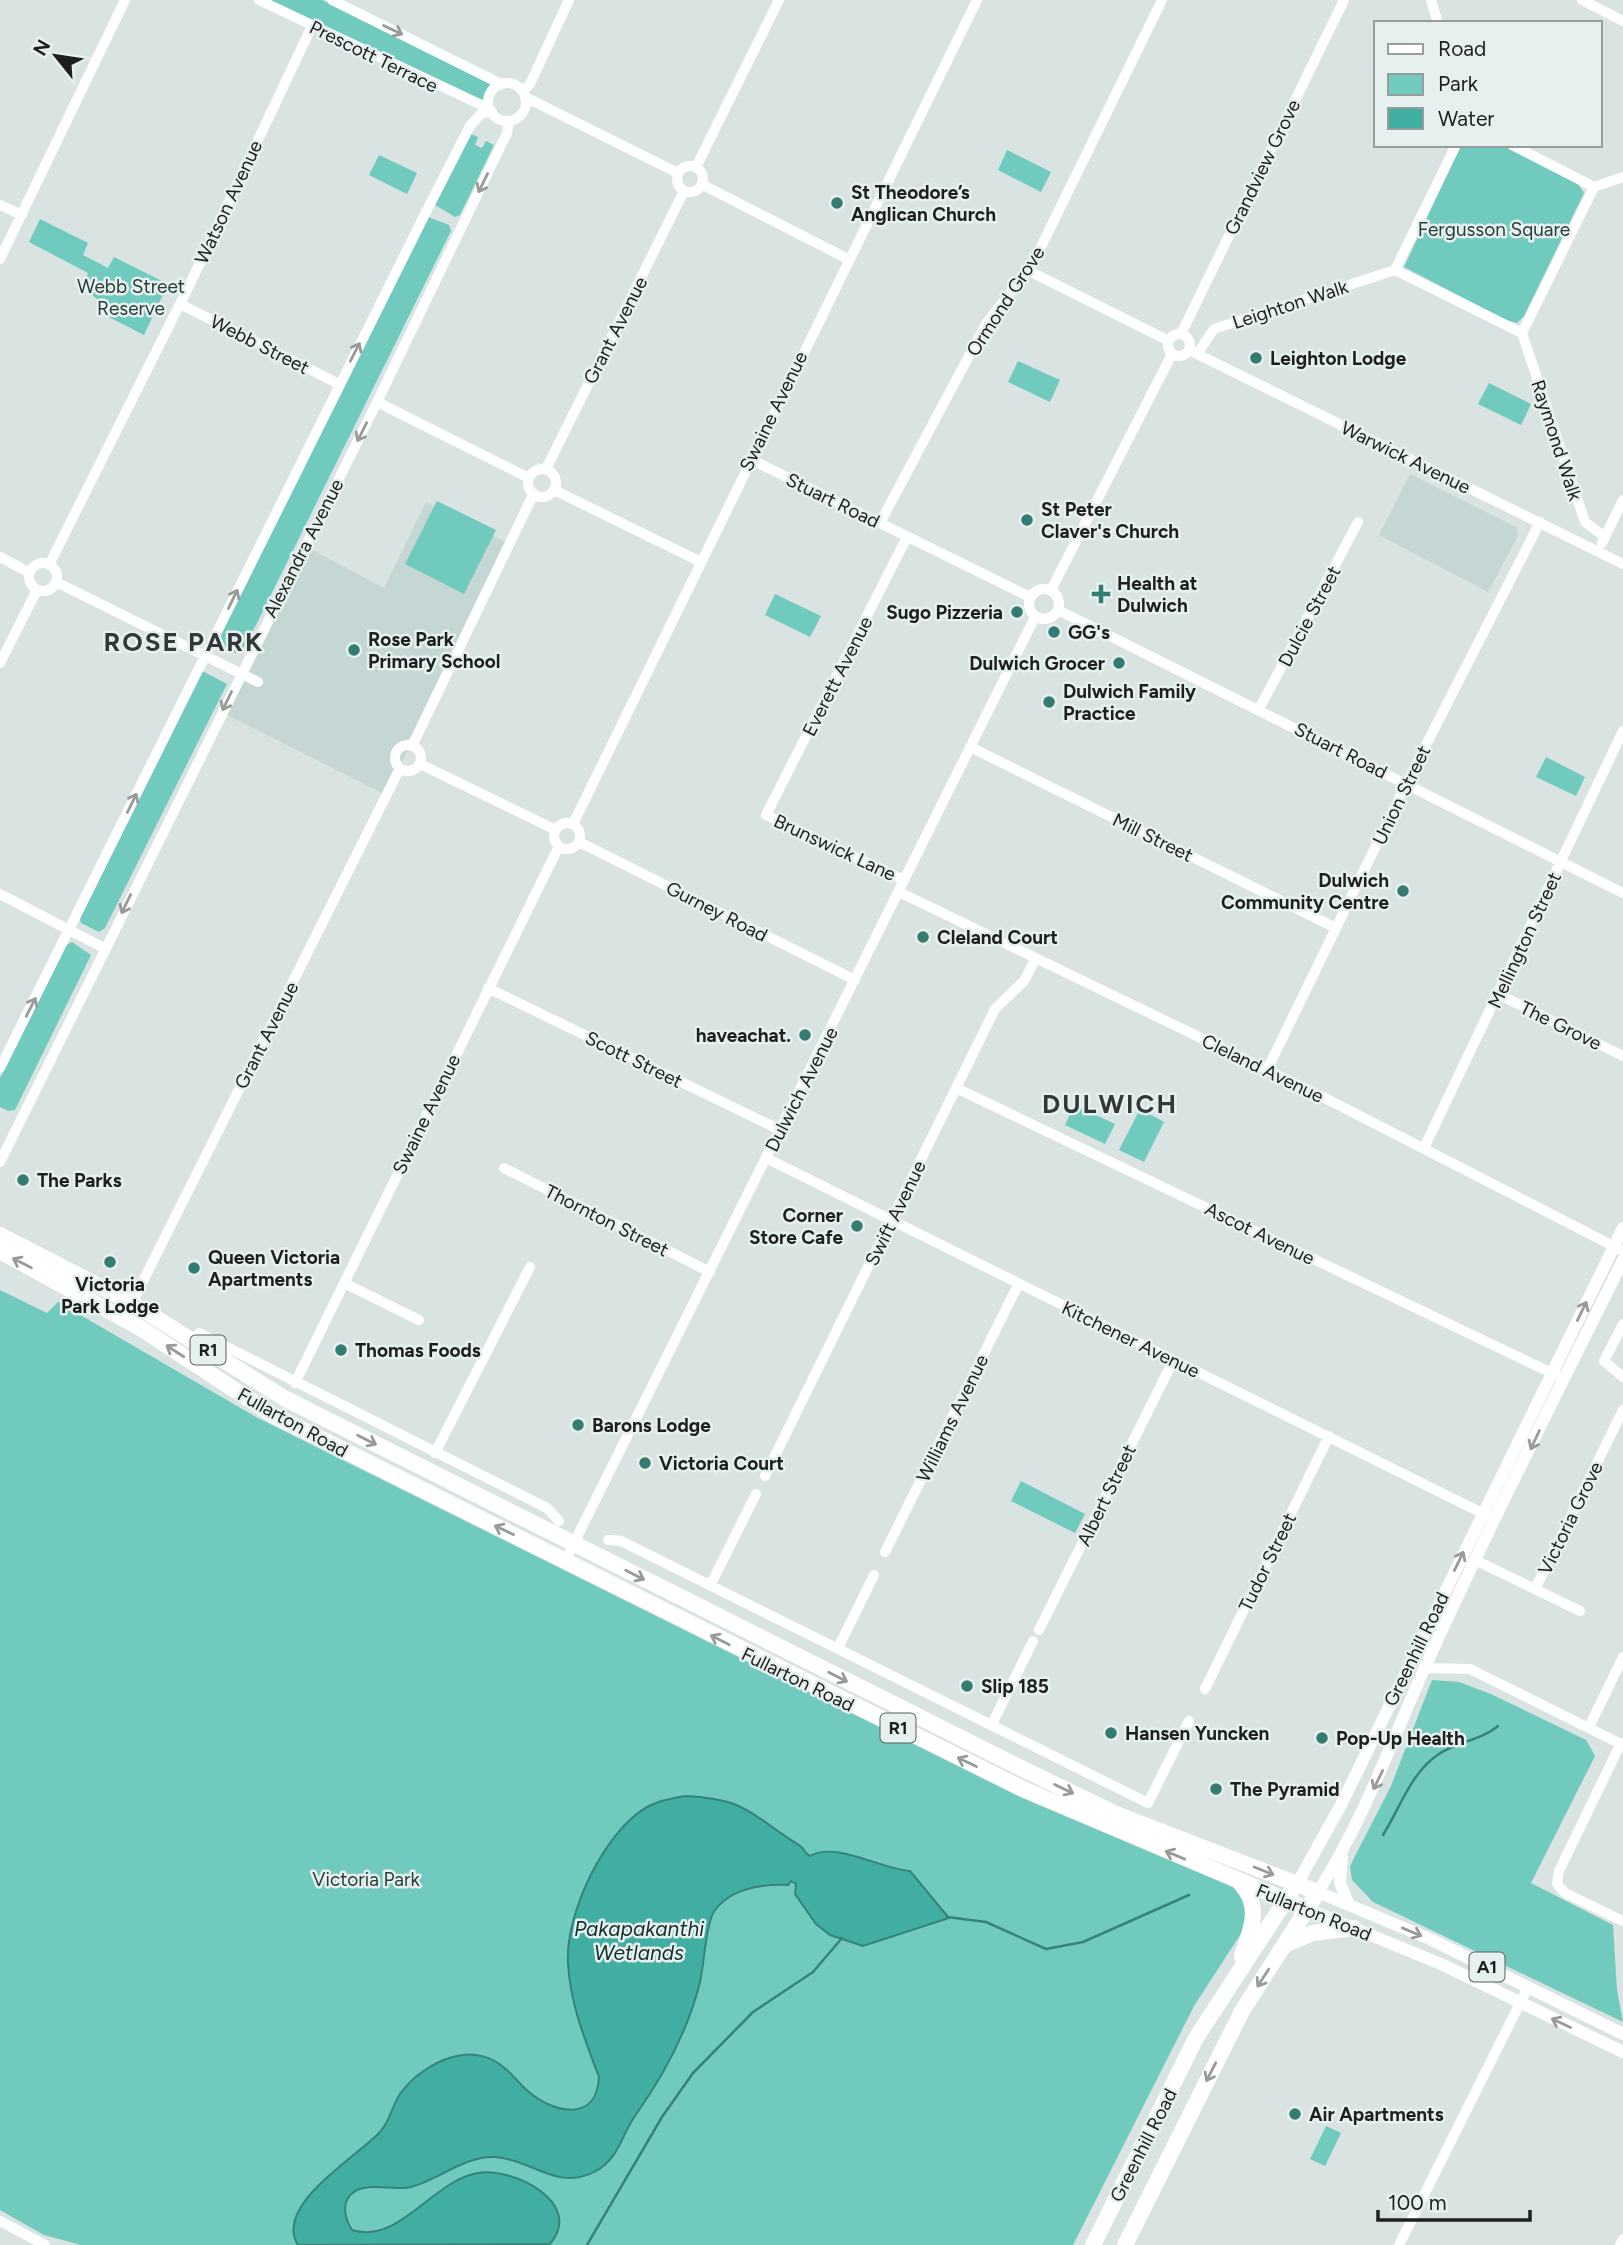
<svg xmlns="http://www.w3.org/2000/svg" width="1623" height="2245" font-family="Figtree,sans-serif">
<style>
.built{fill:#c5d7d4}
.green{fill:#71cabe}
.water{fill:#41aea2;stroke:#36837b;stroke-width:2}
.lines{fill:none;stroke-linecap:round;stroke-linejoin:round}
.stream{stroke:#36837b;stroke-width:2.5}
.minor{stroke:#fff;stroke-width:10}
.major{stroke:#fff;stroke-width:12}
.highway{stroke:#fff;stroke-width:16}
.oneway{stroke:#999b9a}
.poi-dot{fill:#347b72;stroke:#e6f0ee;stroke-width:2.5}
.labels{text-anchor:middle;stroke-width:5;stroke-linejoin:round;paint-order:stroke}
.shield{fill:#e6f0ee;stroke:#595e5d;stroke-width:2}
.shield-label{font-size:18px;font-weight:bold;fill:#1d201f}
.street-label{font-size:19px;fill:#1d201f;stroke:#e6f0ee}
.poi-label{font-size:19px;font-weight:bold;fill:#1d201f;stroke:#e6f0ee;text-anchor:start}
.park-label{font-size:19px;fill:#253e3a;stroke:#e6f0ee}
.water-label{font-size:21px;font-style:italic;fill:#172f2c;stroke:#e6f0ee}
.district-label{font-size:26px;font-weight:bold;letter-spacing:2px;fill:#323938;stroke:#e6f0ee}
</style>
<rect width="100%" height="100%" fill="#d9e3e1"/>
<!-- built -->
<path class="built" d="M 1410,474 L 1516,527 L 1519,534 L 1488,592 L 1379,535 Z
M 426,502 L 508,543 L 386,795 L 221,712 L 305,546 L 384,588 Z"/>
<!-- green -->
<path class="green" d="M 269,0 L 322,0 L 491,83 L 482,101 Z
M 469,133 L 478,137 L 475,145 L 482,148 L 486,141 L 494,145 L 460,215 L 455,217 L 435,205 Z
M 1461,145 L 1502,145 L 1576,181 L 1584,193 L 1524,316 L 1517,323 L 1506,320 L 1404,267 Z
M 1007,150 L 1051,172 L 1041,192 L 998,170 Z
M 379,155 L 417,173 L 407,194 L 369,175 Z
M 428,217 L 449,225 L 451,231 L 257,623 L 242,650 L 235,653 L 216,643 Z
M 40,219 L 88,243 L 83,255 L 108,268 L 114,257 L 168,284 L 144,335 L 99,312 L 102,303 L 91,294 L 93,285 L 85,281 L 88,273 L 29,242 Z
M 1018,361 L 1060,380 L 1050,402 L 1008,382 Z
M 1489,383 L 1531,404 L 1521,425 L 1478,404 Z
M 437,501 L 496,530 L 464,594 L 405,564 Z
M 775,594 L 821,616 L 810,637 L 765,615 Z
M 202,671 L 227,684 L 105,928 L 99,932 L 81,923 L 80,919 Z
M 1546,757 L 1585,777 L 1576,796 L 1536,777 Z
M 72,942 L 91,955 L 15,1110 L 8,1111 L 0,1107 L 0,1078 L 66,945 Z
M 1074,1105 L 1115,1124 L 1105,1144 L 1065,1125 Z
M 1140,1109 L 1164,1122 L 1144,1162 L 1119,1150 Z
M 0,1290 L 47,1313 L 58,1302 L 256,1417 L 1020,1797 L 1237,1889 L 1247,1903 L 1244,1929 L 1194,2006 L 1073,2245 L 81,2245 L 44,2235 L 0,2210 Z
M 1021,1481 L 1085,1514 L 1075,1533 L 1011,1501 Z
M 1432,1680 L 1459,1682 L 1491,1694 L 1586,1740 L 1595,1756 L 1531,1883 L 1613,1925 L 1617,1990 L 1623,2022 L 1373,1902 L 1352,1880 L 1350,1866 L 1391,1786 Z
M 1326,2126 L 1341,2133 L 1325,2166 L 1310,2159 Z"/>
<!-- water -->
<path class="water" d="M 685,1796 C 749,1799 750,1815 799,1845 C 805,1849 804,1853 810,1856 C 835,1841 881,1869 910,1871 L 949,1918 L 863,1946 L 830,1935 L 816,1924 L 795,1894 L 796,1884 L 791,1881 L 788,1885 C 763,1884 732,1888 715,1910 C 706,1922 704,1965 700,1982 C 688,2031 664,2075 635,2116 C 621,2136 619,2158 596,2171 C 558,2192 533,2160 496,2157 C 466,2155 440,2179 411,2187 C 395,2191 368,2182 354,2192 C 340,2201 345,2219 352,2230 C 399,2245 433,2180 478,2173 C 513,2167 585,2203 550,2244 L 298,2245 C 273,2205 357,2157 380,2132 C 390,2121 392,2106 400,2094 C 413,2075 439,2058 462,2055 C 476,2053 491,2057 502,2066 C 512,2073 519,2084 529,2092 C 555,2114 597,2122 599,2077 C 585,2040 570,2003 568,1963 C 565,1914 605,1829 649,1806 C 660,1800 673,1798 685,1796 Z"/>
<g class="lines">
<!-- stream -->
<path class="stream" d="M 1383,1835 C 1400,1808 1411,1772 1439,1754 C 1458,1741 1480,1741 1498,1726
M 947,1917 L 986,1922 L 1046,1949 L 1083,1942 L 1189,1895
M 587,2245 L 662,2117 L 693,2073 L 753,2012 L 813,1972 L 842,1938"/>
<!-- minor -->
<path class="minor" d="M 259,0 L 490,109
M 332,0 L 501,84
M 1431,0 L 1438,23
M 1582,0 L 1623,21
M488 102a19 19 0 1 1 38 0a19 19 0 1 1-38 0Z
M 523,91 L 530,84 L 569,0
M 525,97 L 678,173
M 1456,145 L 1395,270 L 1522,333 L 1594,187
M 1512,145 L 1594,187
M677 179a13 13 0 1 1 26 0a13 13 0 1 1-26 0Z
M 696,167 L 779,0
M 703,185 L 848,259
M 1594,187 L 1623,177
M 0,205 L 22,215
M 0,259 L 125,0
M 1027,270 L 1169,341
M 180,304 L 339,384
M 1522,333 L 1585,522 L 1605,537
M1168 345a11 11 0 1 1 22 0a11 11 0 1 1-22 0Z
M 1181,334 L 1344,0
M 1189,350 L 1623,564
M 1197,354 L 1214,329 L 1395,270
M 377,402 L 529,478
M 750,459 L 1030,597
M528 483a14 14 0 1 1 28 0a14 14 0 1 1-28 0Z
M 546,469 L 684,191
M 554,490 L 699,561
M 880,523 L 986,324 L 1033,263 L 1162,0
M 1602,543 L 1623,500
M 0,557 L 30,573
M29 577a14 14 0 1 1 28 0a14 14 0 1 1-28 0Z
M 49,565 L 188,288 L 312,26
M 56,582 L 258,682
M1029 604a15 15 0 1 1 30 0a15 15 0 1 1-30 0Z
M 1051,590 L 1172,354
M 1058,610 L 1623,893
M 0,663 L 37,590
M 1259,709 L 1358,522
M395 758a13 13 0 1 1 26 0a13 13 0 1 1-26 0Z
M 412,746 L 533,495
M 970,747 L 1336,928
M 420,764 L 556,830
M554 836a13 13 0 1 1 26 0a13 13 0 1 1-26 0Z
M 573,824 L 977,0
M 579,842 L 855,980
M 904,880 L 766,815 L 907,537
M 899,892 L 1321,1096 L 1623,1251
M 0,894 L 104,948
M 488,988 L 780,1130
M 1498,994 L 1623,1056
M 0,1068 L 427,210 L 470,126 L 482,113 L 492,112
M 1267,1070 L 1406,784 L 1540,522
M 956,1088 L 1560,1377
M 1424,1148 L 1623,731
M 766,1158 L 1488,1516
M 0,1162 L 377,402 L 507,133 L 509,121
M 504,1168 L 710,1272
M 344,1283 L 419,1320
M 132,1303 L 400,768
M 1623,1324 L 1604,1361 L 1623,1377
M 199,1333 L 547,1508 L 559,1521
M 295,1383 L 559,846
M 435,1453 L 530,1267
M 765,1476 L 995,1009 L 1024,981 L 1036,958
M 608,1540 L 621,1541 L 1148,1803 L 1189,1721
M 885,1552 L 1019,1283
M 565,1561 L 1035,617
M 1477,1561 L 1580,1611
M 711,1584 L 756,1494
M 1535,1589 L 1623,1410
M 1039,1630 L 1173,1361
M 838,1648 L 874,1575
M 1425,1668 L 1470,1669 L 1623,1745
M 1205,1689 L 1329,1436
M 992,1724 L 1033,1641
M 1589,1727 L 1623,1657
M 1621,1743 L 1559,1871 L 1557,1884 L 1565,1893 L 1623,1921
M 0,2221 L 45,2245
M 1399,2245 L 1528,1987
M 1620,2245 L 1623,2239"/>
<!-- major -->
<path class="major" d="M 1623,1260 C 1556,1395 1487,1530 1425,1667 C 1391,1743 1363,1821 1318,1892 L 1430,1939 L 1623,2034
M 1342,1858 L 1340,1883 L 1349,1905
M 1297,1884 L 1341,1805 L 1623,1228
M 1307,1909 L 1441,1964 L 1623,2052"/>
<!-- highway -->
<path class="highway" d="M 0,1235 L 132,1303 L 284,1398 L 1023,1769 L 1116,1814 L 1318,1892 L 1242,2011 L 1125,2245
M 0,1251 L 142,1329 L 273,1415 L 1023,1789 L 1307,1909
M 1240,1883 C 1262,1906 1251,1929 1242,1956
M 1286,1944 L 1313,1933 L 1354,1928
M 1093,2245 L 1196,2038 L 1291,1892"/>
</g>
<!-- one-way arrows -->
<defs><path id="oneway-shaft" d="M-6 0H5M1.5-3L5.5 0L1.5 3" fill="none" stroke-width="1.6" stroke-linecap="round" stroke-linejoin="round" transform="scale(1.75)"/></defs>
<g class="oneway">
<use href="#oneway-shaft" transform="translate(393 30) rotate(26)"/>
<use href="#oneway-shaft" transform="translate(483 183) rotate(116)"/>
<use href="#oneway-shaft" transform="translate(355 352) rotate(-63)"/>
<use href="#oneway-shaft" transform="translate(362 432) rotate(117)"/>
<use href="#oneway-shaft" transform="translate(233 599) rotate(-64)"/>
<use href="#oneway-shaft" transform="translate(227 701) rotate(116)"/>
<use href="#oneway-shaft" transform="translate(132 803) rotate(-64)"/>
<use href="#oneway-shaft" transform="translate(126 904) rotate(116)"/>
<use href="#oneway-shaft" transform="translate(31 1007) rotate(-63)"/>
<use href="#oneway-shaft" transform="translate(22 1263) rotate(-153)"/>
<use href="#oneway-shaft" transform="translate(1582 1311) rotate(-64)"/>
<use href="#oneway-shaft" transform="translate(175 1351) rotate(-147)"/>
<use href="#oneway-shaft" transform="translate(367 1440) rotate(27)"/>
<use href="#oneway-shaft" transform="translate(1535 1440) rotate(115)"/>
<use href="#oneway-shaft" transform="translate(504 1530) rotate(-154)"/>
<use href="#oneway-shaft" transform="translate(1459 1561) rotate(-64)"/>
<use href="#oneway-shaft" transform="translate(635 1575) rotate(27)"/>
<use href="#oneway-shaft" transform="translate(720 1640) rotate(-153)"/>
<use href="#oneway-shaft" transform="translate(838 1677) rotate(27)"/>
<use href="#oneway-shaft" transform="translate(967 1762) rotate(-154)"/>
<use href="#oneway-shaft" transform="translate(1378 1780) rotate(116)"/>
<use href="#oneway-shaft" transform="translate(1064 1789) rotate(26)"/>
<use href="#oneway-shaft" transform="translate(1175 1855) rotate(-157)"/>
<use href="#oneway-shaft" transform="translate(1264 1871) rotate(22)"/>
<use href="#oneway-shaft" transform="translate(1412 1932) rotate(23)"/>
<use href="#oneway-shaft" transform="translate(1263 1978) rotate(123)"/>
<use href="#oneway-shaft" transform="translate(1561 2023) rotate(-155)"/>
<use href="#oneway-shaft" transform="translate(1211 2072) rotate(117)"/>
</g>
<!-- markers -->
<g class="poi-dot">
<circle cx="837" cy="203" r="7"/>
<circle cx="1256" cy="358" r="7"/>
<circle cx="1027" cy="520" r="7"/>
<path d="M1097.5 583.5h7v7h7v7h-7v7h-7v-7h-7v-7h7z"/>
<circle cx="1017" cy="612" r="7"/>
<circle cx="1054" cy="632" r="7"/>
<circle cx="354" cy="650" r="7"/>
<circle cx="1119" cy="663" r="7"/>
<circle cx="1049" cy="702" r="7"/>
<circle cx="1403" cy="891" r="7"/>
<circle cx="923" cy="937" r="7"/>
<circle cx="805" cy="1035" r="7"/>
<circle cx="23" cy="1180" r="7"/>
<circle cx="857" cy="1226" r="7"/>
<circle cx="110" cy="1262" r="7"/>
<circle cx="194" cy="1268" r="7"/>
<circle cx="341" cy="1350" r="7"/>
<circle cx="578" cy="1425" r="7"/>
<circle cx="645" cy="1463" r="7"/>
<circle cx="967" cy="1686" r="7"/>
<circle cx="1111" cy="1733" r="7"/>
<circle cx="1322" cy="1738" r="7"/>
<circle cx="1216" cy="1789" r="7"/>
<circle cx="1295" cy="2114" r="7"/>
</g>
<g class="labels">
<!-- shield labels -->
<g class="shield">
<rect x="190.5" y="1335.5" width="35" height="29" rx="5"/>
<rect x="880.5" y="1713.5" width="35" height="29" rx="5"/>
<rect x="1469.5" y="1952.5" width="35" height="29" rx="5"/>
</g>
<g class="shield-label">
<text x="208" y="1356">R1</text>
<text x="898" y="1734">R1</text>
<text x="1487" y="1973">A1</text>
</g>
<!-- street labels -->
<g class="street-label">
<text transform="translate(374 56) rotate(26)" y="7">Prescott Terrace</text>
<text transform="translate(1262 167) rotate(-64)" y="7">Grandview Grove</text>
<text transform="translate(228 202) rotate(-65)" y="7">Watson Avenue</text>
<text transform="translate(1005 301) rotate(-57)" y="7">Ormond Grove</text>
<text transform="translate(1290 304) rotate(-18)" y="7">Leighton Walk</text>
<text transform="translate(615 330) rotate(-63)" y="7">Grant Avenue</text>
<text transform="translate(260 344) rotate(27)" y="7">Webb Street</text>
<text transform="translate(773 411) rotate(-64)" y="7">Swaine Avenue</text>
<text transform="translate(1557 440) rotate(72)" y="7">Raymond Walk</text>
<text transform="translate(1406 457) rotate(26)" y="7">Warwick Avenue</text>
<text transform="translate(833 500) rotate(26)" y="7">Stuart Road</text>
<text transform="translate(303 548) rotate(-63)" y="7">Alexandra Avenue</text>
<text transform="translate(1309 616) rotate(-62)" y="7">Dulcie Street</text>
<text transform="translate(837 676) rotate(-63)" y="7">Everett Avenue</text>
<text transform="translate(1341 750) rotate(27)" y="7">Stuart Road</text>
<text transform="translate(1401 795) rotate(-64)" y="7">Union Street</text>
<text transform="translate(1153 837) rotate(26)" y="7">Mill Street</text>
<text transform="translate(835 847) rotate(25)" y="7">Brunswick Lane</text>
<text transform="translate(717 911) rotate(27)" y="7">Gurney Road</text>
<text transform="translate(1524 940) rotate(-65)" y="7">Mellington Street</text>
<text transform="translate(1561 1025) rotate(26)" y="7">The Grove</text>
<text transform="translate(266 1035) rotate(-63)" y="7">Grant Avenue</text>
<text transform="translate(634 1059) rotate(26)" y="7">Scott Street</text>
<text transform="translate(1263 1068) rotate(26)" y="7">Cleland Avenue</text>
<text transform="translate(801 1089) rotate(-63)" y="7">Dulwich Avenue</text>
<text transform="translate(426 1114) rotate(-64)" y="7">Swaine Avenue</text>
<text transform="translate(895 1213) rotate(-64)" y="7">Swift Avenue</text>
<text transform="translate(607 1220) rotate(27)" y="7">Thornton Street</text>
<text transform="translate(1260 1233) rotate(26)" y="7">Ascot Avenue</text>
<text transform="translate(1131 1339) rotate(26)" y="7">Kitchener Avenue</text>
<text transform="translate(952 1418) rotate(-64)" y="7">Williams Avenue</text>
<text transform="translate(293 1422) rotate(29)" y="7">Fullarton Road</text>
<text transform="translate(1106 1495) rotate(-64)" y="7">Albert Street</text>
<text transform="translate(1570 1518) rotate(-64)" y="7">Victoria Grove</text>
<text transform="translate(1267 1562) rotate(-64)" y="7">Tudor Street</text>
<text transform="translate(1416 1649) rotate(-64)" y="7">Greenhill Road</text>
<text transform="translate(798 1679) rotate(26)" y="7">Fullarton Road</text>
<text transform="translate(1314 1912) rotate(22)" y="7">Fullarton Road</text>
<text transform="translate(1143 2145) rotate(-63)" y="7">Greenhill Road</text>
</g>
<!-- poi labels -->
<g class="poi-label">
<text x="851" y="199">St Theodore’s<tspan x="851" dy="22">Anglican Church</tspan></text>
<text x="1270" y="365">Leighton Lodge</text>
<text x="1041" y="516">St Peter<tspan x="1041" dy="22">Claver's Church</tspan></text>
<text x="1117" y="590">Health at<tspan x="1117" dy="22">Dulwich</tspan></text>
<text x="1003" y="619" text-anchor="end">Sugo Pizzeria</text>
<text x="1068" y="639">GG's</text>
<text x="368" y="646">Rose Park<tspan x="368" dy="22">Primary School</tspan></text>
<text x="1105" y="670" text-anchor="end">Dulwich Grocer</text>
<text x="1063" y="698">Dulwich Family<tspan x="1063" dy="22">Practice</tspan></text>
<text x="1389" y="887" text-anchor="end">Dulwich<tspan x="1389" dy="22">Community Centre</tspan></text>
<text x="937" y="944">Cleland Court</text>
<text x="791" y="1042" text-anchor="end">haveachat.</text>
<text x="37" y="1187">The Parks</text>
<text x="843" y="1222" text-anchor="end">Corner<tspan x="843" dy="22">Store Cafe</tspan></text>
<text x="208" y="1264">Queen Victoria<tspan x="208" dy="22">Apartments</tspan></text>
<text x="110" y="1291" text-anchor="middle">Victoria<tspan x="110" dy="22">Park Lodge</tspan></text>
<text x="355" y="1357">Thomas Foods</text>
<text x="592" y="1432">Barons Lodge</text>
<text x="659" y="1470">Victoria Court</text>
<text x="981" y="1693">Slip 185</text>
<text x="1125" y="1740">Hansen Yuncken</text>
<text x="1336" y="1745">Pop-Up Health</text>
<text x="1230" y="1796">The Pyramid</text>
<text x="1309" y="2121">Air Apartments</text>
</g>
<!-- park labels -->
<g class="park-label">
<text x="1494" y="236">Fergusson Square</text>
<text x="131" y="293">Webb Street<tspan x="131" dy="22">Reserve</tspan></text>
<text x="366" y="1886">Victoria Park</text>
</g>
<!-- water labels -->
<g class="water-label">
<text x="639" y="1936">Pakapakanthi<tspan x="639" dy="24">Wetlands</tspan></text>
</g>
<!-- district labels -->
<g class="district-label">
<text x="184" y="651">ROSE PARK</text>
<text x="1110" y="1113">DULWICH</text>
</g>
</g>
<!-- legend -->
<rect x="1374" y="21" width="228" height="126" fill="#e6f0ee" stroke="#969d9b" stroke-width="2"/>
<rect x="1388" y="44" width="35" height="10" fill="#ffffff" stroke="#969d9b" stroke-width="2"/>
<text x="1438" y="56" font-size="21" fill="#1d201f">Road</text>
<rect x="1388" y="74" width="35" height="21" fill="#71cabe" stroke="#969d9b" stroke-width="2"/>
<text x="1438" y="91" font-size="21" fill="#1d201f">Park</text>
<rect x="1388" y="108" width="35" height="21" fill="#41aea2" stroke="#969d9b" stroke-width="2"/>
<text x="1438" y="126" font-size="21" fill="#1d201f">Water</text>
<!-- north arrow -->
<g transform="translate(56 56) rotate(300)" stroke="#e6f0ee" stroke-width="5" paint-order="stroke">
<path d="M0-5L12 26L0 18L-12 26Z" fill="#1d201f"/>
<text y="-10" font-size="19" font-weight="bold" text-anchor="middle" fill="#1d201f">N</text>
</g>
<!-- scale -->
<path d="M1378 2210v10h152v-10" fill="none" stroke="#1d201f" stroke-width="3.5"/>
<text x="1388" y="2210" font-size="21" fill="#1d201f" stroke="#e6f0ee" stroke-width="5" paint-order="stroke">100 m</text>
</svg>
